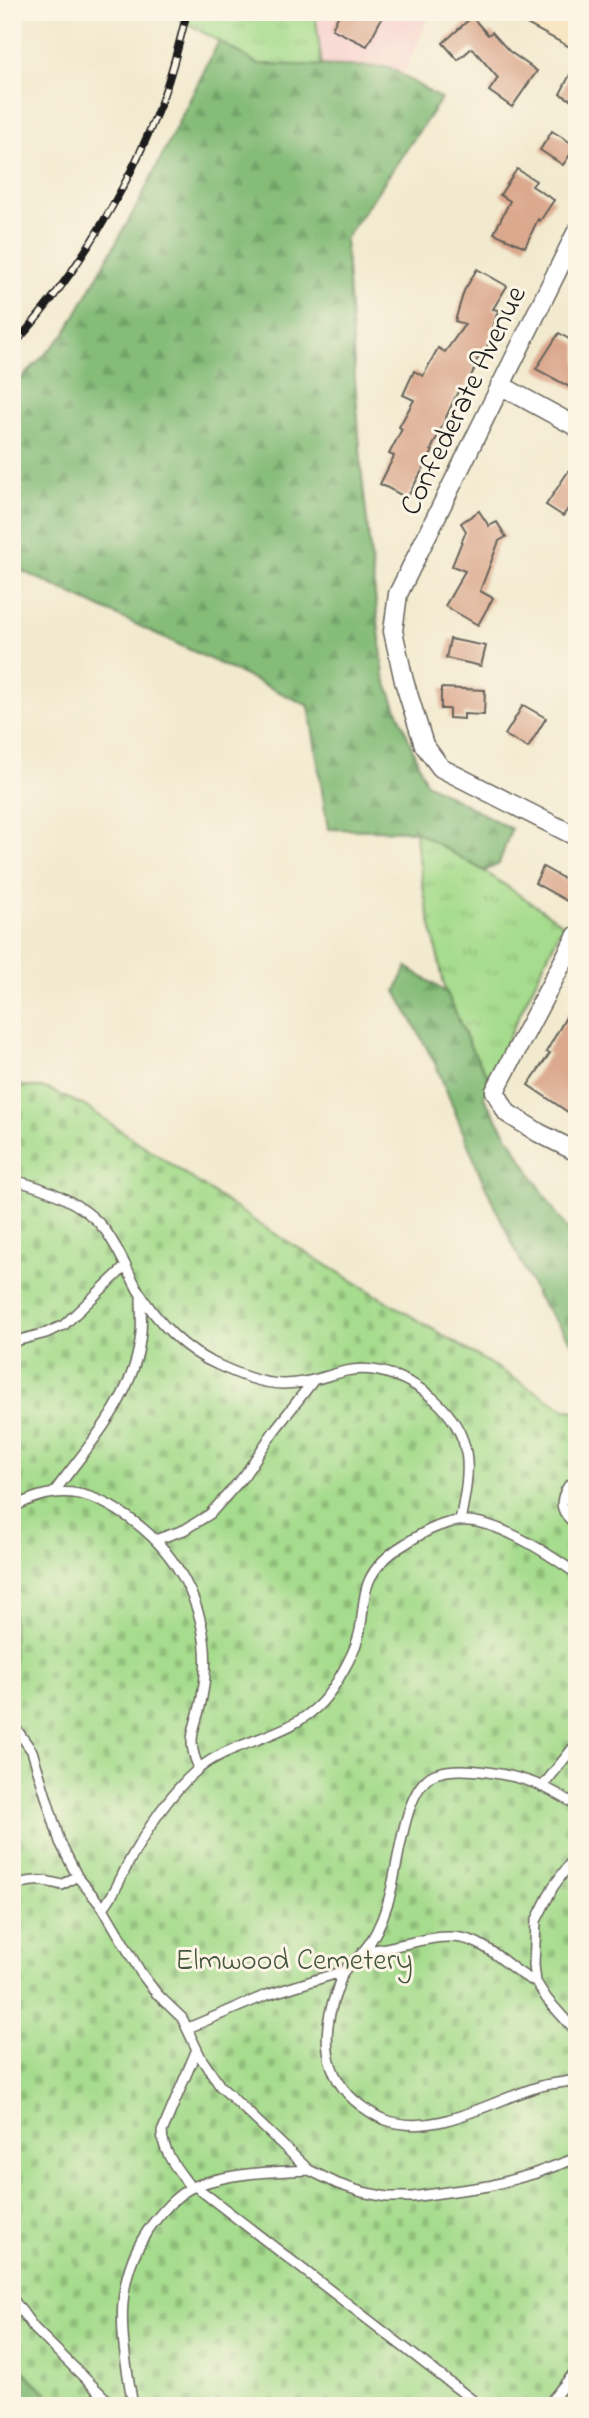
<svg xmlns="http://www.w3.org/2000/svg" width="589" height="2418" font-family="'Indie Flower',sans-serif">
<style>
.built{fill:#f7d0cd}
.grass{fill:url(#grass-tufts);stroke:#617c54;stroke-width:2}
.forest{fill:url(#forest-firs);stroke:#506c4a;stroke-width:2}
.cemetery{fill:url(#cemetery-stones);stroke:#617c54;stroke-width:2}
.building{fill:#dba98e}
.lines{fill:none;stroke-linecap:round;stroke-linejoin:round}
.lane-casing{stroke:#67645b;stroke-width:12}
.street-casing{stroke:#67645b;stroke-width:21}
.secondary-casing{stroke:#67645b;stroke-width:30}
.lane{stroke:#fff;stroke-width:9}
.street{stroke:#fff;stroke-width:18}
.secondary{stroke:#f9e7c3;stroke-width:26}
.rail-casing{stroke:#1c1c1c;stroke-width:8}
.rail{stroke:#fcf5e5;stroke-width:5;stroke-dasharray:16;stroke-linecap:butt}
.labels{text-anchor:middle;stroke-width:6;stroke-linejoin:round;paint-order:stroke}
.street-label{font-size:30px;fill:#1c1c1c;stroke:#fcf5e5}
.park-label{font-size:30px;fill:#45563e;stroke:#fcf5e5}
</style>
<defs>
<pattern id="grass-tufts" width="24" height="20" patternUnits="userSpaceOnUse" patternTransform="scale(1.75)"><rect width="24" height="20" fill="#a6dc8d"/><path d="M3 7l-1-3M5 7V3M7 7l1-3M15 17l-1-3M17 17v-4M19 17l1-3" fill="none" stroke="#8ebc79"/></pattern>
<pattern id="forest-firs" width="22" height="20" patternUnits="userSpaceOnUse" patternTransform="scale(1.75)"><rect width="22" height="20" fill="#84bc78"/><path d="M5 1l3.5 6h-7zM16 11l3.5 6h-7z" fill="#71a167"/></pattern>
<pattern id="cemetery-stones" width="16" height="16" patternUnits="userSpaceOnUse" patternTransform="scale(1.75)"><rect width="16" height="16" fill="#a6dc8d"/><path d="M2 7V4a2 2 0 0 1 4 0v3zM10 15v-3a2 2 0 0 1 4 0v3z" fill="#8ebc79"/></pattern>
</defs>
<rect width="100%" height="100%" fill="#fcf5e5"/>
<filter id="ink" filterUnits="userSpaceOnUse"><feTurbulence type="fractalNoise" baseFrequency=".0143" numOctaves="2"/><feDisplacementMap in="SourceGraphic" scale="14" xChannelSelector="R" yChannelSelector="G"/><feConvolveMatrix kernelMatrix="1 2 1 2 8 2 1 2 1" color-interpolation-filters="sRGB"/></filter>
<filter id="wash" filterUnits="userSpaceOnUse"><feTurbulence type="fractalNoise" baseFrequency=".00686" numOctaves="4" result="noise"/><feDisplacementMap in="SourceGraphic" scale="28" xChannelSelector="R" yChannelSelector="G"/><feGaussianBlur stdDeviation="1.57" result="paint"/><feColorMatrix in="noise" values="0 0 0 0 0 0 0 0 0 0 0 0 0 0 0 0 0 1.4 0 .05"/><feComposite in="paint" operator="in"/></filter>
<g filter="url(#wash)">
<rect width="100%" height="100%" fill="#f2eacf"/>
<!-- built -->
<path class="built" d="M 315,12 L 431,12 L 403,76 L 388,67 L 322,67 Z"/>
<!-- grass -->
<path class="grass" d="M 174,12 L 315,12 L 322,67 L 258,64 L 173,15 Z
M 415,831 L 484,871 L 563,924 L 489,1078 L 471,1048 L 445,989 L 424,893 Z"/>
<!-- forest -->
<path class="forest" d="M 219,41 L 258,64 L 389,67 L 441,99 L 345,239 L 362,476 L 384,676 L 426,783 L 511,829 L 499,864 L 484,871 L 415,831 L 328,829 L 309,706 L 12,566 L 12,388 L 65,334 L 139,202 Z
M 407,967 L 447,993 L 471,1048 L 489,1078 L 484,1098 L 552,1207 L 577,1243 L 577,1350 L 537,1296 L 483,1181 L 436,1065 L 396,991 Z
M 12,2343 L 17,2350 L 15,2363 L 60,2406 L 12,2406 Z"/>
<!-- cemetery -->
<path class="cemetery" d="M 14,1085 L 48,1089 L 85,1106 L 259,1224 L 563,1408 L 577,1412 L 577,2406 L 60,2406 L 15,2362 L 17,2350 L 12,2343 Z"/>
<g id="blocks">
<!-- building -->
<path class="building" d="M 340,12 L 385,12 L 367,46 L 332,29 Z
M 472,17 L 488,35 L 492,32 L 509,51 L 537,71 L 512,107 L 489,91 L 498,78 L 472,48 L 458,60 L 443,43 Z
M 577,61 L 577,103 L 560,94 Z
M 552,131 L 576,146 L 563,165 L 540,150 Z
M 517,169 L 536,181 L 532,186 L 554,200 L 540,221 L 538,219 L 525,247 L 494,233 L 510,201 L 500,195 Z
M 477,269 L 507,286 L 493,309 L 498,310 L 488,345 L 472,367 L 475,368 L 463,391 L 459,389 L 431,450 L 433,451 L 407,498 L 380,484 L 394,456 L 389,454 L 402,429 L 399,427 L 414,400 L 403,395 L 414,371 L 423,376 L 438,348 L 445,352 L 465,324 L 455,321 L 464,291 Z
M 559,333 L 577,344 L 577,391 L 536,369 Z
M 577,458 L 577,496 L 563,516 L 546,505 Z
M 479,511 L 489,526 L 497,522 L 506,537 L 499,541 L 480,591 L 493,598 L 478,625 L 445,606 L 465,571 L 452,566 L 466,531 L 461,523 Z
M 450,639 L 486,646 L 481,666 L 446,658 Z
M 441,688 L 485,690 L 484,715 L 464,714 L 464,719 L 449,718 L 449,709 L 441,709 Z
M 523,705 L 546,718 L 528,748 L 505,735 Z
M 543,867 L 577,886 L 569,902 L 535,883 Z
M 577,998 L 577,1099 L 568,1112 L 528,1085 L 550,1053 L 546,1052 Z"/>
</g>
</g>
<g filter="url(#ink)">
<use href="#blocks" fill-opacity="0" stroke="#67645b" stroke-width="2"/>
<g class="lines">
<defs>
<path id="lane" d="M 12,1180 C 44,1187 84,1203 105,1230 C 118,1247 127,1270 138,1290 C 156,1321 185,1351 218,1365 C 238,1374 261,1384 284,1384 C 306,1384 325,1376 346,1371 C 376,1364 411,1379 434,1399 C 476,1437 470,1471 460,1521
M 12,1342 L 46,1333 L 64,1325 L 126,1266
M 577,1482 L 569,1485 C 558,1502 560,1513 577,1525
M 55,1491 C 90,1443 136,1396 141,1332 C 142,1320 141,1307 141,1295
M 12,1508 C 50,1487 80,1487 117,1510 C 182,1549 217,1622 202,1697 C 197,1728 184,1736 199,1768
M 155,1540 L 184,1530 L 210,1514 L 244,1476 L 274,1431 L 313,1381
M 12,1723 L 32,1751 L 60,1842 L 77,1876 L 103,1908 L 141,1973 L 157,1994 L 182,2018 L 201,2058 L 220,2086 L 309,2170 L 338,2184 L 362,2192 L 387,2197 L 412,2197 L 489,2186 L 533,2174 L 577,2158
M 542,1787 L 577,1743
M 577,1805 C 564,1798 552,1790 539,1785 C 515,1775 460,1764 435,1774 C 401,1788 399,1874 387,1905 C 382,1921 374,1939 363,1952 C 358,1959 349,1963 344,1971 C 341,1976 339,1984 337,1990 C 321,2032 322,2076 360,2105 C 367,2110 375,2116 383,2119 C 436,2140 496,2097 545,2085 C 556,2083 566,2082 577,2080
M 577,1854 L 553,1887 L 536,1921 L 534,1965 L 536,1982 L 547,1999 L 577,2033
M 12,1888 C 29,1878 44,1880 62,1885 L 77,1876
M 103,1908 C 116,1893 121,1876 131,1858 C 149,1827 169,1794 197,1770 C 234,1739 288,1739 322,1702 C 334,1689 353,1656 358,1638 C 364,1620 361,1600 369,1581 C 376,1565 390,1553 405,1544 C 422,1533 438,1524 458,1521 C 494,1517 549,1554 577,1574
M 364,1951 C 399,1950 444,1926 477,1943 C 499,1953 514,1973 536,1982
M 188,2028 L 264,1996 L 344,1971
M 195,2186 L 480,2406
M 191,2188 C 179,2171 163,2154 162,2132 L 197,2049
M 12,2298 L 34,2328 L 104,2397 L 117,2406
M 133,2406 C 122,2339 109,2280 154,2222 C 166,2207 180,2191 198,2185 C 234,2172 272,2172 309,2170
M 547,2406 L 577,2369"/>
<path id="street" d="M 577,231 L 398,594 L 393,631 L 404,681 L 424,745 L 441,768 L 577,837
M 500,385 L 577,427
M 577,935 L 495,1091 L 507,1113 L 539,1133 L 577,1152"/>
<path id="secondary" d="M 534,12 L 577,35"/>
</defs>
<!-- lane casing -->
<use href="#lane" class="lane-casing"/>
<!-- street casing -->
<use href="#street" class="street-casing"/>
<!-- secondary casing -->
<use href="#secondary" class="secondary-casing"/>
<!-- lane -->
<use href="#lane" class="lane"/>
<!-- street -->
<use href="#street" class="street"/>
<!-- secondary -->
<use href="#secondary" class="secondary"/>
<defs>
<path id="rail" d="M 12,347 C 76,277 137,175 167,85 C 175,61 181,36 187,12"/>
</defs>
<!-- rail casing -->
<use href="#rail" class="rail-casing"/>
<!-- rail -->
<use href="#rail" class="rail"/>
</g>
</g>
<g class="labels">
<!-- street labels -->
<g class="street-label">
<text transform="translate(462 400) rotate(-64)" y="10">Confederate Avenue</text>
</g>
<!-- park labels -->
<g class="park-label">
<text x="294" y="1969">Elmwood Cemetery</text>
</g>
</g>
<!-- margin -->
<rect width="589" height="2418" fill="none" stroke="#fcf5e5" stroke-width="42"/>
</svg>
